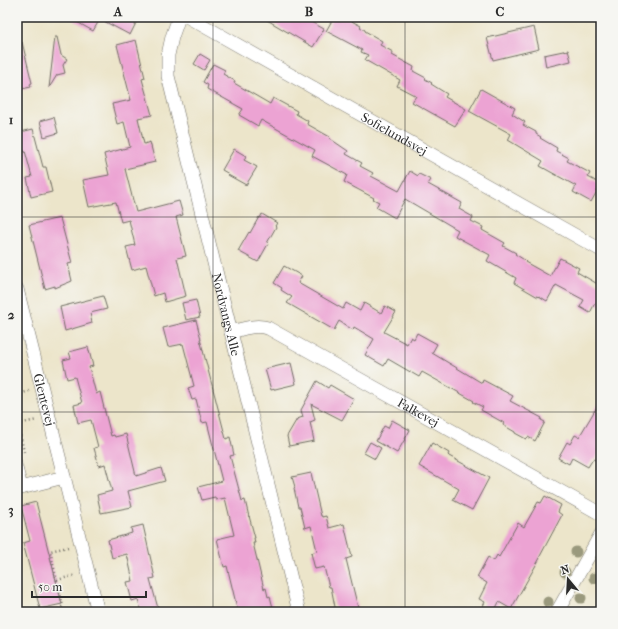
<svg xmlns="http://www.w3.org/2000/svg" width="618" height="629" font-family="'IM FELL French Canon',serif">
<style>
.building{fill:#eca3d3}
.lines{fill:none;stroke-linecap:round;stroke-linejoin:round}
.lane-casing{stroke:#6f6c63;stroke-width:8}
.street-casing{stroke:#6f6c63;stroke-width:14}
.path{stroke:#6f6c63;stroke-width:2.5;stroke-dasharray:1 3;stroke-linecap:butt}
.lane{stroke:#fff;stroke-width:7}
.street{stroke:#fff;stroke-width:13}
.tree{fill:#9a997d}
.grid{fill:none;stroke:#2b2b2b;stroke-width:1;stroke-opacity:0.55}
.labels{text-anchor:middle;stroke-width:4;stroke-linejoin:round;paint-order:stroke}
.street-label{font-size:13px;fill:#2b2b2b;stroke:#f6f6f2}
.neatline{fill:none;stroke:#2b2b2b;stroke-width:1.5}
.grid-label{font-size:13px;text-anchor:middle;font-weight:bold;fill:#2b2b2b}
</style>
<rect width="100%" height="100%" fill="#f6f6f2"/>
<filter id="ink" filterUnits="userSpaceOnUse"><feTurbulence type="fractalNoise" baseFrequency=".025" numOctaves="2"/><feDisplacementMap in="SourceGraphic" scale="8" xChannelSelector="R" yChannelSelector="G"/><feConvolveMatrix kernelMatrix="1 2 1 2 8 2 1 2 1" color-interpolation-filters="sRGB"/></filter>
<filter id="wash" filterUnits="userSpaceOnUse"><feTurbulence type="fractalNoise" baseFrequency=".012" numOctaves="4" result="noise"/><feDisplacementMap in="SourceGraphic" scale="16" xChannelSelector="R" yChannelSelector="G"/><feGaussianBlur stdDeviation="0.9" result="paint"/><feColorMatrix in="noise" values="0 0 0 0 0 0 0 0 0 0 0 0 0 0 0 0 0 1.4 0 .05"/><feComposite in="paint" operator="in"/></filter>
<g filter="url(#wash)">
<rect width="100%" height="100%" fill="#ece5ca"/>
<g id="blocks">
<!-- building -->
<path class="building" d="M 68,17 L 139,17 L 130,35 L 100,19 L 93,31 Z
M 262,17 L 302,17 L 324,29 L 313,47 Z
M 334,17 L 344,17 L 361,26 L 360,27 L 365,30 L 365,31 L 382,41 L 380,45 L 393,52 L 392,55 L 414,67 L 413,71 L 426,78 L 425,79 L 432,83 L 431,84 L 447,94 L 445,97 L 466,109 L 455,126 L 412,102 L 416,96 L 397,86 L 400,80 L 365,60 L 368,55 L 361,52 L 362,50 L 326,31 Z
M 534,27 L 539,49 L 493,60 L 487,38 Z
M 55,37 L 57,37 L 61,55 L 67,59 L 63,65 L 65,73 L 57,75 L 49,88 Z
M 136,40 L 145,78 L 142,79 L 152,115 L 138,118 L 144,144 L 150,142 L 155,162 L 125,169 L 136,212 L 179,201 L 183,215 L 176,217 L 186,256 L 177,258 L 186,296 L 165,302 L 163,293 L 154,296 L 146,266 L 132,270 L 126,247 L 135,245 L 129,220 L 121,222 L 116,202 L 89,207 L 83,180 L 109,175 L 104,154 L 130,147 L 124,122 L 117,124 L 112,104 L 131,100 L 117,45 Z
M 22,42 L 32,83 L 30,84 L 31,87 L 17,90 L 17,43 Z
M 568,50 L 571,61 L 546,67 L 544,55 Z
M 200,54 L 210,60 L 204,70 L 194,64 Z
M 213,64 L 225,70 L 223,74 L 235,81 L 234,83 L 270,104 L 273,98 L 297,111 L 296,114 L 308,121 L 307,124 L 330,137 L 329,138 L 348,151 L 346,154 L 362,163 L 360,166 L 373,173 L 371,176 L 399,191 L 410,171 L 418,176 L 419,174 L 431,180 L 428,184 L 462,203 L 459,209 L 473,217 L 471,221 L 483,227 L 482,230 L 505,243 L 503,246 L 516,253 L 515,254 L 526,261 L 525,262 L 550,276 L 560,258 L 579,268 L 577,272 L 601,286 L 601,306 L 595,303 L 590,313 L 580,307 L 584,300 L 556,285 L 547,301 L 539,296 L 538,297 L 514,283 L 516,278 L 487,261 L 490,255 L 455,236 L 458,230 L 405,199 L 395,218 L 376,207 L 379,202 L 373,199 L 374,198 L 344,182 L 347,175 L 312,156 L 315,150 L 261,120 L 258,126 L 239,115 L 243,109 L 207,89 L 208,85 L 203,82 Z
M 481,89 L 515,108 L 512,114 L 525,122 L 523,125 L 536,132 L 536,134 L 541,137 L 540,138 L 557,148 L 556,151 L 569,158 L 567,161 L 590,173 L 588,177 L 601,184 L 591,202 L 573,192 L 576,186 L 540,166 L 543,161 L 508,140 L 511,134 L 469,111 Z
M 54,117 L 58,133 L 44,137 L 40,121 Z
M 33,129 L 43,167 L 46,167 L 52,192 L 31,197 L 27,178 L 32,177 L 25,151 L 17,153 L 17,133 Z
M 234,149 L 246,156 L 244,160 L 257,167 L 246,185 L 228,175 L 229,174 L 222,170 Z
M 262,214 L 277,223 L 275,226 L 276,227 L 267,243 L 268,244 L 258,262 L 238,251 L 249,232 L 250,233 L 259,217 L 260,218 Z
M 60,218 L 72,263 L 68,264 L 72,281 L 55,288 L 55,286 L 45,289 L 29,225 Z
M 284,266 L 302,276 L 298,283 L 343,309 L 346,303 L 360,311 L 364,303 L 381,313 L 385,306 L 396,312 L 384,332 L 407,344 L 411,337 L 414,339 L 417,333 L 437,344 L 432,353 L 482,383 L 483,380 L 513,396 L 510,401 L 542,418 L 541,420 L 545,422 L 535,441 L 528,437 L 526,439 L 515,433 L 515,432 L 503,425 L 504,423 L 481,410 L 483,407 L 473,402 L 474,401 L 422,372 L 419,377 L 388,359 L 384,366 L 365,355 L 374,339 L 354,327 L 353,330 L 339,321 L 334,330 L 287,303 L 292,297 L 281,290 L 282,288 L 274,283 Z
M 103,296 L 107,309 L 90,313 L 92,323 L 65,331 L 60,307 Z
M 196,300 L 200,317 L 186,320 L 182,303 Z
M 196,320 L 201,339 L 200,339 L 226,439 L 230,437 L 234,455 L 230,456 L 242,501 L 245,500 L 249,517 L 249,516 L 255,538 L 254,538 L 255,543 L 253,543 L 264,589 L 266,588 L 268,597 L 270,596 L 274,612 L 238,612 L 227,566 L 224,567 L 217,539 L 234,535 L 225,498 L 216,500 L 215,497 L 202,500 L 198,487 L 222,481 L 207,422 L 202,423 L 196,399 L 192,400 L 188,388 L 194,386 L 183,344 L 168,347 L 163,328 Z
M 88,347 L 93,366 L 89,367 L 96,394 L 100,392 L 111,436 L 114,435 L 115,437 L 126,434 L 136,476 L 161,468 L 165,481 L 128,491 L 132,507 L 101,513 L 97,495 L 112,491 L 105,464 L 99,466 L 94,448 L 98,447 L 91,420 L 78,423 L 74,405 L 82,403 L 75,377 L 67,379 L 63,360 L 71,358 L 69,352 Z
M 291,363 L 296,384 L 271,390 L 265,369 Z
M 317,381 L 328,388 L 330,385 L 354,399 L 342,420 L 311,404 L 315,420 L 310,422 L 314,441 L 289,446 L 287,436 L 297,419 L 303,417 L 301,410 Z
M 601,400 L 601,450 L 595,460 L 593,459 L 588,467 L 572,458 L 569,464 L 558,458 L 567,442 L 570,444 L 575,435 L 579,437 Z
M 392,420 L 410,430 L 397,453 L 376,441 L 384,426 L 388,428 Z
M 370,442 L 381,448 L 375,459 L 364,453 Z
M 432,443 L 449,453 L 448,455 L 449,456 L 489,478 L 472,510 L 453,500 L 459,489 L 419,466 Z
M 311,473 L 321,516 L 322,516 L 322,517 L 326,516 L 329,528 L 344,524 L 352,557 L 346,559 L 359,612 L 336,612 L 331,587 L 329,587 L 324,567 L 315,569 L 311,553 L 317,551 L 311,526 L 305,528 L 300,507 L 298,507 L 294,488 L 295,487 L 292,477 Z
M 545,496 L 561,505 L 558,512 L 562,515 L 539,558 L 540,558 L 511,609 L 499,602 L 494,612 L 480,612 L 485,602 L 479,599 L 487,583 L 477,577 L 488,557 L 494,561 L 497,555 L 499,557 L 518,523 L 524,527 L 538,502 L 541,503 Z
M 36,502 L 62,604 L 40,609 L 23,543 L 30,541 L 21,506 Z
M 143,525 L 155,578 L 150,579 L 159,612 L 144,612 L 143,610 L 140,607 L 138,599 L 132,601 L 127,582 L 133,581 L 127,554 L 112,558 L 108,540 L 132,533 L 131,528 Z"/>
</g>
</g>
<g filter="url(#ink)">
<use href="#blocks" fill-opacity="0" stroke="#6f6c63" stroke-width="1"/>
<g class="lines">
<defs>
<path id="lane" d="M 17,460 L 24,487"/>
<g id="street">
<path id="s1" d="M 179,17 L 172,37 L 168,55 L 168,76 L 231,332 L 299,612"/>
<path id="s2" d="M 188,17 L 601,250"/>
<path id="s3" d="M 17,289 L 98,612"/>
<path id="s4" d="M 231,332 C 243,329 255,324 268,328 L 601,514"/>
<path d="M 17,489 L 64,477"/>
<path d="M 557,612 L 601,534"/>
</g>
</defs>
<!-- lane casing -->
<use href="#lane" class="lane-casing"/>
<!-- street casing -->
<use href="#street" class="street-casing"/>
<!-- path -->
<path class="path" d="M 17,395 L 29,391
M 17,420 L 24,452
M 18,424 L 37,420
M 57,580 L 76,575
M 55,612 L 63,606 L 50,551 L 68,547"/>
<!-- lane -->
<use href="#lane" class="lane"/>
<!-- street -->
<use href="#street" class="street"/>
</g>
<!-- trees -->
<g class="tree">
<circle cx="576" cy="552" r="5.5"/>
<circle cx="565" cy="572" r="5.5"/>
<circle cx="594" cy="578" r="5.5"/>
<circle cx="581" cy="598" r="5.5"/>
<circle cx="548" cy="602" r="5.5"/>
</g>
</g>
<!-- grid -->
<path class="grid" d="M 213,17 L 213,612M 405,17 L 405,612M 17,217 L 601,217M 17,412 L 601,412"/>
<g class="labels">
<!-- street labels -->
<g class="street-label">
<text dy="5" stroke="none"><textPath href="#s2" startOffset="237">Sofielundsvej</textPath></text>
<text dy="5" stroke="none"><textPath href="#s1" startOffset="306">Nordvangs Alle</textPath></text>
<text dy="5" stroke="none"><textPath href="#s3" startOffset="114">Glentevej</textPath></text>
<text dy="5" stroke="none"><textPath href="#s4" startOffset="210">Falkevej</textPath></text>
</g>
</g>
<!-- margin -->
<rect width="618" height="629" fill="none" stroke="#f6f6f2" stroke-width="44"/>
<!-- north arrow -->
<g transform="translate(568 579) rotate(342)" stroke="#f6f6f2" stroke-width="3" paint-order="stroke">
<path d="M0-3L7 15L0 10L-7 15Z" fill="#2b2b2b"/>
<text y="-6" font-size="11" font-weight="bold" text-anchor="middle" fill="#2b2b2b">N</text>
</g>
<!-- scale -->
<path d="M32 591v6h114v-6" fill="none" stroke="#2b2b2b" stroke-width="2"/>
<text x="38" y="591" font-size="12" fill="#2b2b2b" stroke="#f6f6f2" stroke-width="3" paint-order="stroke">50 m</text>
<rect x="22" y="22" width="574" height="585" class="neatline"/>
<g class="grid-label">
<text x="118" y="16">A</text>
<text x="309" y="16">B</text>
<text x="500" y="16">C</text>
<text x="11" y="124">1</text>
<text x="11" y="319">2</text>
<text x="11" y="514">3</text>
</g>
</svg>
